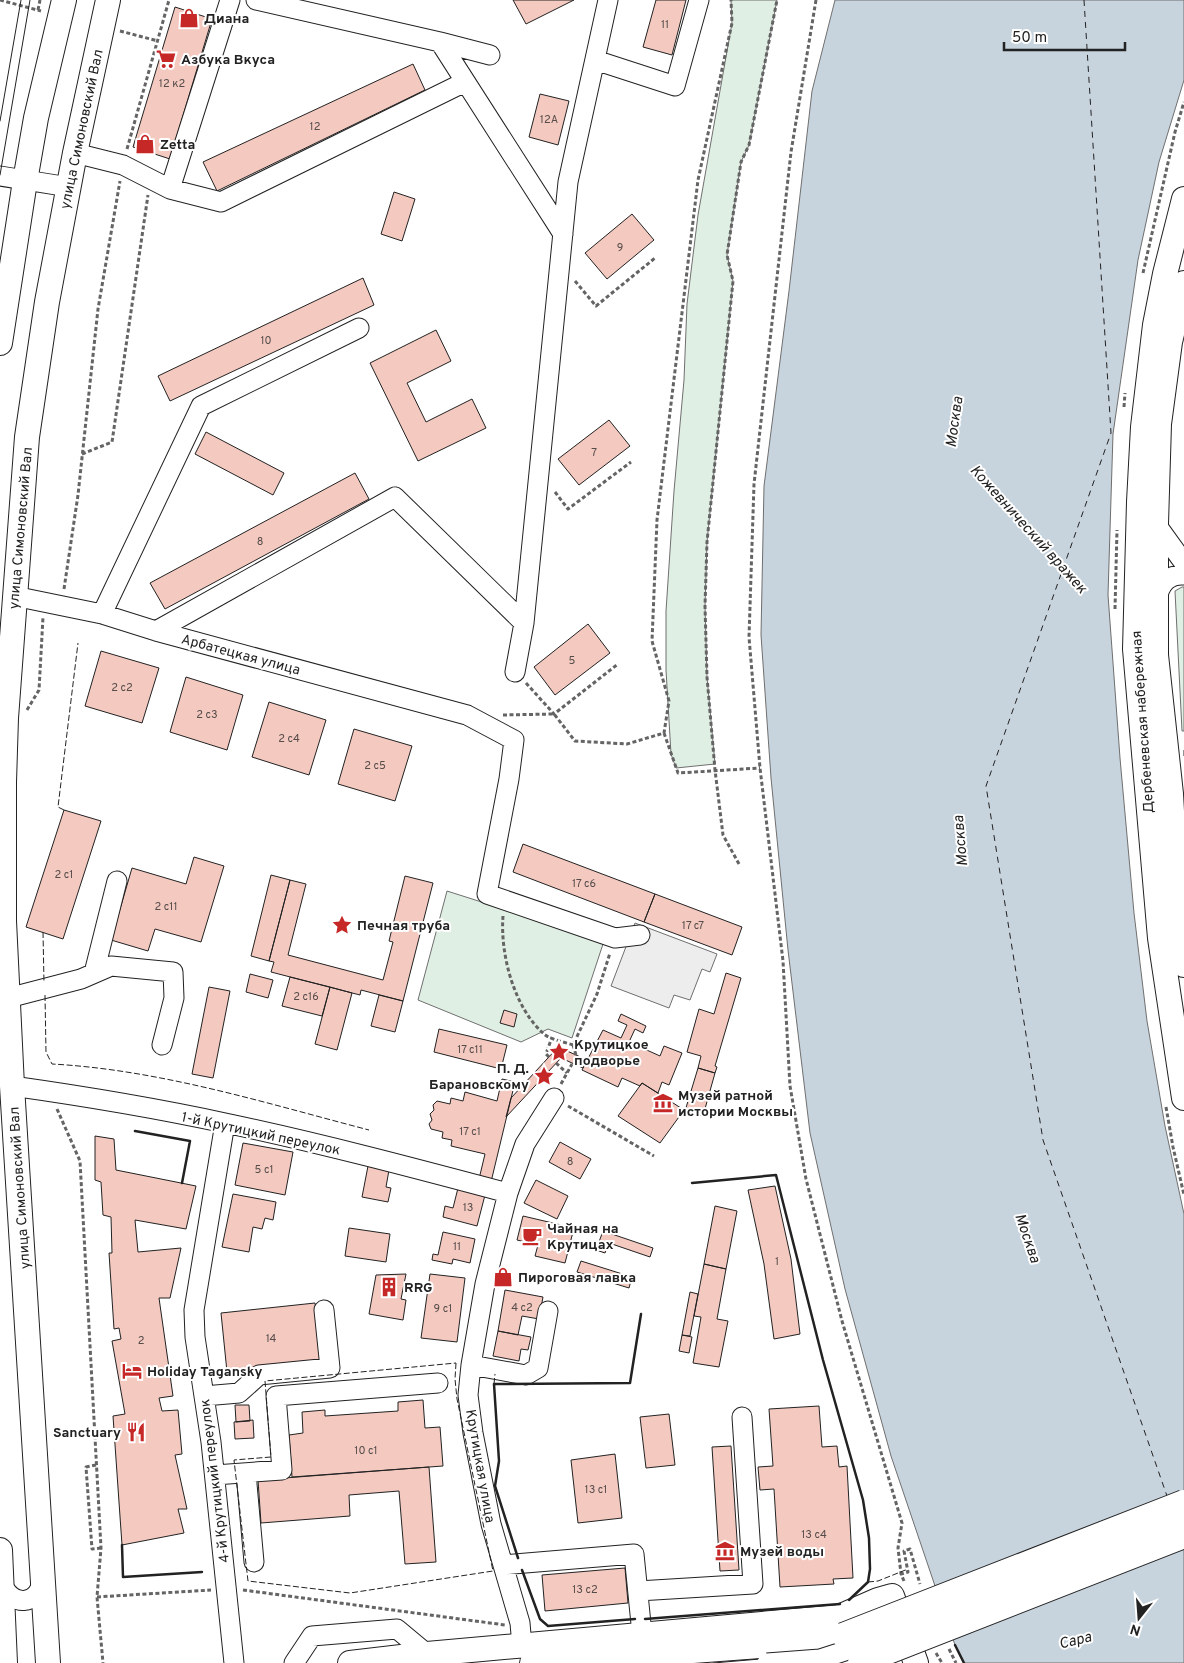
<svg xmlns="http://www.w3.org/2000/svg" width="1184" height="1663" font-family="Overpass,sans-serif">
<style>
.green{fill:#e0efe3;stroke:#6f6f6f}
.parking{fill:#ededed;stroke:#6f6f6f}
.water{fill:#c7d3dd;stroke:#6f6f6f}
.lines{fill:none;stroke-linecap:round;stroke-linejoin:round}
.ferry{stroke:#222;stroke-width:1;stroke-dasharray:6 5;stroke-linecap:butt}
.building{fill:#f3c9c0;stroke:#222}
.minor-casing{stroke:#222;stroke-width:21}
.major-casing{stroke:#222;stroke-width:26}
.path{stroke:#646464;stroke-width:3;stroke-dasharray:4 2.5;stroke-linecap:butt}
.minor{stroke:#fff;stroke-width:19}
.major{stroke:#fff;stroke-width:24}
.tram{stroke:#222;stroke-width:1}
.minor-bridge-casing{stroke:#222;stroke-width:21;stroke-linecap:butt}
.major-bridge-casing{stroke:#222;stroke-width:26;stroke-linecap:butt}
.minor-bridge{stroke:#fff;stroke-width:19}
.major-bridge{stroke:#fff;stroke-width:24}
.fence{stroke:#222;stroke-width:1;stroke-dasharray:6 2.5;stroke-linecap:butt}
.wall{stroke:#222;stroke-width:2.5}
.labels{text-anchor:middle;stroke-width:4;stroke-linejoin:round;paint-order:stroke}
.number-label{font-size:11px;fill:#564c4a}
.poi-label{font-size:14px;font-weight:bold;fill:#222;stroke:#fff;text-anchor:start}
.street-label{font-size:14px;fill:#222;stroke:#fff}
.water-label{font-size:15px;font-style:italic;fill:#222;stroke:#fff}
</style>
<rect width="100%" height="100%" fill="#fff"/>
<!-- green -->
<path class="green" d="M 731,0 L 777,0 L 749,145 L 741,162 L 727,255 L 733,281 L 707,542 L 705,606 L 707,677 L 715,764 L 676,768 L 671,754 L 666,670 L 666,611 L 674,491 L 684,380 L 687,304 L 698,215 L 732,23 Z
M 1182,587 L 1184,587 L 1184,731 L 1182,731 L 1175,591 Z
M 447,891 L 604,941 L 572,1038 L 548,1029 L 521,1042 L 418,1000 Z"/>
<!-- parking -->
<path class="parking" d="M 635,923 L 717,954 L 710,972 L 702,969 L 690,1000 L 674,995 L 669,1008 L 611,986 Z"/>
<!-- water -->
<path class="water" d="M 835,0 L 1184,0 L 1184,80 L 1159,162 L 1138,260 L 1113,434 L 1108,595 L 1120,758 L 1134,913 L 1147,1021 L 1165,1126 L 1184,1214 L 1184,1663 L 964,1663 L 955,1645 L 891,1456 L 845,1289 L 810,1133 L 788,950 L 771,778 L 761,635 L 764,486 L 789,291 L 812,91 Z"/>
<g class="lines">
<!-- ferry -->
<path class="ferry" d="M 1084,0 L 1111,433 L 986,786 L 1043,1140 L 1167,1496"/>
</g>
<!-- building -->
<path class="building" d="M 513,0 L 574,0 L 526,24 Z
M 656,0 L 686,0 L 672,55 L 643,47 Z
M 175,7 L 212,19 L 170,159 L 133,147 Z
M 413,64 L 425,90 L 217,191 L 203,162 Z
M 540,94 L 569,101 L 558,145 L 529,137 Z
M 394,192 L 415,199 L 402,241 L 381,234 Z
M 632,214 L 654,240 L 607,279 L 585,253 Z
M 363,278 L 374,305 L 170,401 L 158,376 Z
M 436,330 L 451,361 L 407,383 L 426,422 L 472,399 L 486,428 L 418,461 L 370,363 Z
M 609,420 L 630,446 L 579,485 L 558,459 Z
M 206,432 L 284,473 L 273,495 L 195,454 Z
M 355,473 L 369,499 L 165,609 L 150,583 Z
M 588,624 L 610,653 L 555,695 L 534,667 Z
M 101,651 L 159,668 L 142,723 L 85,706 Z
M 186,677 L 243,695 L 227,750 L 170,732 Z
M 269,702 L 326,720 L 309,775 L 252,757 Z
M 354,729 L 412,746 L 395,801 L 338,784 Z
M 64,810 L 101,821 L 63,939 L 26,927 Z
M 523,844 L 655,894 L 644,922 L 513,872 Z
M 194,857 L 224,866 L 201,942 L 155,929 L 148,951 L 111,940 L 132,868 L 186,884 Z
M 271,875 L 290,880 L 269,961 L 251,956 Z
M 405,876 L 433,883 L 403,1001 L 361,990 L 360,995 L 271,972 L 274,962 L 269,961 L 290,880 L 306,884 L 288,955 L 383,980 L 393,942 L 389,941 Z
M 655,894 L 742,927 L 732,955 L 644,922 Z
M 726,973 L 741,978 L 715,1066 L 717,1067 L 715,1073 L 698,1068 L 701,1056 L 687,1052 L 699,1009 L 714,1014 Z
M 250,974 L 273,980 L 268,998 L 246,992 Z
M 290,977 L 330,987 L 322,1016 L 282,1006 Z
M 209,987 L 230,991 L 213,1078 L 192,1074 Z
M 330,987 L 352,993 L 337,1050 L 315,1044 Z
M 379,995 L 403,1001 L 395,1032 L 371,1026 Z
M 504,1010 L 517,1014 L 514,1027 L 500,1023 Z
M 621,1014 L 646,1026 L 643,1033 L 635,1029 L 629,1042 L 660,1056 L 664,1046 L 682,1053 L 669,1085 L 662,1082 L 658,1093 L 642,1083 L 640,1086 L 622,1078 L 618,1087 L 582,1070 L 603,1030 L 621,1038 L 627,1025 L 618,1021 Z
M 439,1029 L 507,1045 L 501,1069 L 434,1052 Z
M 559,1046 L 565,1050 L 561,1058 L 506,1117 L 511,1098 Z
M 565,1050 L 587,1060 L 583,1068 L 561,1058 Z
M 698,1068 L 715,1073 L 703,1116 L 685,1111 Z
M 502,1079 L 515,1082 L 491,1182 L 479,1179 L 485,1154 L 451,1146 L 452,1140 L 442,1138 L 443,1132 L 431,1129 L 429,1124 L 432,1120 L 430,1114 L 434,1110 L 433,1105 L 437,1101 L 450,1104 L 451,1098 L 463,1101 L 465,1092 L 497,1101 Z
M 642,1083 L 684,1110 L 660,1143 L 618,1116 Z
M 95,1136 L 114,1139 L 116,1170 L 196,1186 L 186,1229 L 135,1220 L 138,1252 L 181,1248 L 170,1298 L 159,1298 L 173,1396 L 159,1398 L 162,1411 L 178,1410 L 182,1454 L 175,1455 L 187,1509 L 178,1509 L 184,1533 L 122,1545 L 113,1416 L 125,1414 L 112,1341 L 121,1339 L 119,1328 L 114,1329 L 109,1253 L 112,1253 L 111,1217 L 103,1215 L 101,1182 L 95,1180 Z
M 560,1142 L 591,1159 L 580,1179 L 549,1162 Z
M 243,1143 L 293,1152 L 285,1195 L 235,1185 Z
M 368,1166 L 389,1170 L 386,1187 L 391,1188 L 388,1202 L 362,1197 Z
M 536,1180 L 568,1196 L 557,1219 L 524,1203 Z
M 775,1186 L 791,1259 L 800,1334 L 774,1339 L 764,1264 L 748,1190 Z
M 458,1188 L 485,1195 L 477,1226 L 443,1217 L 445,1206 L 453,1208 Z
M 233,1194 L 276,1202 L 273,1220 L 265,1218 L 262,1229 L 253,1227 L 249,1252 L 222,1247 Z
M 715,1206 L 737,1211 L 726,1269 L 704,1264 Z
M 523,1216 L 574,1228 L 565,1263 L 535,1256 L 538,1245 L 517,1240 Z
M 349,1228 L 390,1234 L 386,1262 L 345,1256 Z
M 603,1231 L 653,1248 L 650,1257 L 609,1243 L 605,1253 L 596,1250 Z
M 443,1232 L 475,1239 L 470,1263 L 453,1259 L 452,1264 L 432,1260 L 433,1254 L 438,1255 Z
M 581,1261 L 632,1277 L 629,1288 L 577,1272 Z
M 704,1264 L 726,1269 L 717,1319 L 728,1321 L 719,1367 L 693,1363 L 701,1317 L 694,1316 Z
M 406,1274 L 401,1299 L 406,1300 L 403,1320 L 369,1314 L 376,1275 Z
M 430,1274 L 465,1278 L 457,1342 L 421,1338 Z
M 505,1290 L 543,1297 L 539,1319 L 522,1316 L 518,1335 L 498,1331 Z
M 690,1292 L 698,1294 L 690,1336 L 682,1335 Z
M 315,1303 L 321,1362 L 227,1372 L 221,1313 Z
M 498,1331 L 531,1337 L 528,1350 L 521,1349 L 519,1361 L 493,1356 Z
M 682,1335 L 692,1337 L 689,1353 L 679,1351 Z
M 423,1400 L 425,1428 L 440,1427 L 443,1466 L 292,1477 L 289,1435 L 303,1433 L 302,1412 L 325,1410 L 325,1416 L 398,1411 L 398,1402 Z
M 235,1405 L 249,1405 L 250,1421 L 236,1422 Z
M 819,1406 L 822,1447 L 837,1446 L 839,1467 L 847,1466 L 853,1578 L 833,1579 L 834,1584 L 780,1587 L 774,1489 L 760,1490 L 758,1467 L 773,1466 L 769,1409 Z
M 669,1414 L 675,1465 L 646,1468 L 640,1417 Z
M 253,1420 L 254,1438 L 235,1439 L 234,1422 Z
M 731,1446 L 739,1570 L 720,1571 L 712,1447 Z
M 615,1454 L 622,1518 L 578,1523 L 571,1460 Z
M 429,1467 L 436,1562 L 405,1564 L 399,1491 L 349,1495 L 350,1516 L 261,1523 L 258,1480 Z
M 625,1568 L 628,1603 L 545,1611 L 542,1575 Z"/>
<g class="lines">
<defs>
<path id="minor" d="M 256,0 L 440,42 L 563,234
M 440,42 L 490,55
M 595,60 L 675,86 L 699,0
M 75,153 L 123,165 L 170,189 L 230,0
M 0,176 L 69,187
M 170,189 L 221,202 L 465,82
M 1153,520 L 1184,563
M 14,596 L 102,614 L 156,631 L 467,715 L 514,740 L 509,779 L 487,894 L 615,938 L 640,935
M 1157,599 C 1160,584 1168,574 1184,575
M 102,614 L 201,406 L 359,328
M 156,631 L 395,497 L 524,623
M 515,672 L 524,623 L 568,182 L 608,0
M 94,973 L 117,881
M 8,998 L 81,979 L 111,966 L 173,972 L 174,998 L 162,1045
M 12,1086 C 83,1096 155,1108 225,1123 C 320,1143 414,1168 508,1193
M 225,1123 L 194,1310 L 195,1337 L 211,1442 L 234,1663
M 471,1365 L 526,1375 L 538,1368 L 548,1311
M 204,1396 L 239,1393 L 259,1375 L 330,1368 L 324,1310
M 246,1473 L 254,1562
M 215,1475 L 282,1470 L 276,1396 L 438,1383
M 503,1565 L 634,1554 L 642,1634
M 2,1584 C 13,1607 36,1606 43,1581
M 638,1591 L 753,1584 L 742,1417
M 522,1646 L 520,1623 L 491,1524 L 473,1433 L 468,1395 L 471,1365 L 485,1284 L 508,1193 L 525,1144 L 554,1098
M 294,1663 L 312,1636 L 397,1629 L 427,1654"/>
<path id="major" d="M 1184,199 L 1165,274 L 1155,325 L 1143,427 L 1139,502 L 1135,649 L 1160,938 L 1184,1098
M 1184,283 L 1170,342 L 1159,424 L 1156,524 L 1156,655 L 1171,794 L 1179,932 L 1184,965
M 0,343 L 25,181 L 36,118 L 64,0
M 0,1550 L 5,1663
M 48,1663 L 12,1086 L 4,921 L 4,782 L 6,718 L 27,437 L 47,302 L 75,153 L 108,0
M 350,1663 L 427,1654 L 839,1617 L 878,1600 L 892,1596 L 916,1663
M 532,1663 L 814,1642 L 843,1635"/>
</defs>
<!-- minor casing -->
<use href="#minor" class="minor-casing"/>
<!-- major casing -->
<use href="#major" class="major-casing"/>
<!-- path -->
<path class="path" d="M 0,0 L 41,11
M 816,0 L 791,152 L 754,484 L 749,637 L 760,768 L 783,961 L 790,1086 L 806,1179 L 842,1321 L 902,1523 L 898,1548 L 901,1574
M 38,10 L 40,0
M 120,31 L 158,41
M 127,149 L 169,0
M 1143,273 L 1175,132 L 1184,102
M 575,281 L 596,306 L 655,258
M 1124,407 L 1125,393
M 82,454 L 112,442 L 148,195
M 555,492 L 568,509 L 631,462
M 64,589 L 78,495 L 98,309 L 120,181
M 1115,609 L 1117,530
M 526,683 L 554,714 L 618,664
M 27,710 L 39,690 L 43,617
M 503,715 L 554,714 L 575,741 L 627,744 L 664,733 L 669,701 L 652,641 L 657,520 L 698,180 L 732,23 L 731,0
M 664,733 L 678,773 L 760,768
M 739,864 L 723,835 L 715,770 L 707,677 L 705,606 L 707,542 L 733,281 L 727,255 L 741,162 L 749,145 L 777,0
M 503,916 C 500,954 514,1008 544,1034 C 551,1040 565,1042 573,1045
M 576,1055 L 573,1045 L 597,994 L 610,953
M 549,1057 L 546,1054 L 552,1037
M 556,1063 L 567,1073
M 561,1084 L 572,1064
M 568,1106 L 654,1156
M 1166,1107 L 1173,1147 L 1184,1195
M 57,1109 L 80,1161 L 101,1548 L 97,1597 L 103,1663
M 96,1465 L 86,1467 L 92,1549 L 101,1548
M 904,1581 L 901,1574 L 908,1572 L 904,1551 L 910,1549 L 920,1584
M 243,1590 L 505,1625
M 97,1597 L 211,1590
M 949,1649 L 956,1663
M 936,1653 L 942,1663"/>
<!-- minor -->
<use href="#minor" class="minor"/>
<!-- major -->
<use href="#major" class="major"/>
<!-- tram -->
<path class="tram" d="M 0,121 L 21,0
M 0,175 L 30,0
M 713,1663 L 819,1654 L 847,1645 L 1184,1516
M 819,1663 L 846,1657 L 1184,1527"/>
<defs>
<path id="minor-bridge" d="M 767,1663 L 820,1659 L 848,1650 L 1184,1521"/>
<path id="major-bridge" d="M 843,1635 L 1184,1502
M 860,1663 L 1184,1536"/>
</defs>
<!-- minor-bridge casing -->
<use href="#minor-bridge" class="minor-bridge-casing"/>
<!-- major-bridge casing -->
<use href="#major-bridge" class="major-bridge-casing"/>
<!-- minor-bridge -->
<use href="#minor-bridge" class="minor-bridge"/>
<!-- major-bridge -->
<use href="#major-bridge" class="major-bridge"/>
<!-- fence -->
<path class="fence" d="M 1184,750 L 1184,758
M 64,810 L 58,807 L 78,643
M 43,932 L 44,983
M 45,995 L 46,1052 L 52,1064 C 161,1070 265,1103 369,1130
M 456,1363 L 455,1379 L 457,1399 L 493,1571 L 350,1593 L 248,1581 L 234,1460 L 271,1457 L 265,1381 Z
M 494,1384 L 495,1374
M 868,1582 L 878,1581 L 908,1569"/>
<!-- wall -->
<path class="wall" d="M 135,1131 L 190,1141 L 182,1183
M 692,1183 L 776,1175 L 823,1360 L 863,1500 L 869,1538 L 870,1569 L 868,1582 L 849,1600
M 122,1545 L 123,1577 L 202,1572
M 518,1558 L 495,1486 L 499,1461 L 494,1384 L 630,1383 L 641,1314
M 522,1570 L 540,1619 L 548,1626 L 635,1619
M 645,1619 L 840,1604
M 955,1645 L 964,1663"/>
</g>
<!-- icons -->
<defs>
<symbol id="shop-bare" viewBox="-9 -9 18 18"><path d="M-5-2.5h2.3a2.7 3.5 0 0 1 5.4 0H5L5.5 6h-11ZM-1.5-2.5h3a1.5 2.3 0 0 0-3 0Z" fill="#c62828" stroke="#fff" stroke-width="2.5" paint-order="stroke"/></symbol>
<symbol id="supermarket-bare" viewBox="-9 -9 18 18"><path d="M-6-5.5h2.5l.6 2H6L4.5 2H-2.5L-4.4-4H-6ZM-1.5 3.2a1.3 1.3 0 1 0 .1 0ZM3 3.2a1.3 1.3 0 1 0 .1 0Z" fill="#c62828" stroke="#fff" stroke-width="2.5" paint-order="stroke"/></symbol>
<symbol id="sight-bare" viewBox="-9 -9 18 18"><path d="M0-6L1.8-2.2L6-1.7L2.9 1.2L3.7 5.4L0 3.3L-3.7 5.4L-2.9 1.2L-6-1.7L-1.8-2.2Z" fill="#c62828" stroke="#fff" stroke-width="2.5" paint-order="stroke"/></symbol>
<symbol id="museum-bare" viewBox="-9 -9 18 18"><path d="M0-6L6-3V-2H-6V-3ZM-5-1h2V3h-2ZM-1-1h2V3h-2ZM3-1h2V3H3ZM-6 4H6V6H-6Z" fill="#c62828" stroke="#fff" stroke-width="2.5" paint-order="stroke"/></symbol>
<symbol id="cafe-bare" viewBox="-9 -9 18 18"><path d="M-5.5-4.5H6V0H3Q3 3.5 0 3.5H-2.5Q-5.5 3.5-5.5 0ZM3-3.2v2h1.7v-2ZM-6 4.5H4V6H-6Z" fill="#c62828" stroke="#fff" stroke-width="2.5" paint-order="stroke"/></symbol>
<symbol id="building-bare" viewBox="-9 -9 18 18"><path d="M-4-6H4V6H1V3H-1V6H-4ZM-2.5-4.3h1.7v1.8h-1.7ZM.8-4.3h1.7v1.8H.8ZM-2.5-1h1.7V.8h-1.7ZM.8-1h1.7V.8H.8Z" fill="#c62828" stroke="#fff" stroke-width="2.5" paint-order="stroke"/></symbol>
<symbol id="hotel-bare" viewBox="-9 -9 18 18"><path d="M-6-4.5h1.5V1H6V5H4.5V3h-9V5H-6ZM-4 0a1.8 1.8 0 1 1 3.6 0ZM.5 0V-2.5h3Q6-2.5 6 0Z" fill="#c62828" stroke="#fff" stroke-width="2.5" paint-order="stroke"/></symbol>
<symbol id="restaurant-bare" viewBox="-9 -9 18 18"><path d="M-5-6h1v4h1v-4h1v4h1v-4h1v5L-1.5 .5V6h-2V.5L-5-1ZM5-6V6H3V1.5H1.5Q1.5-4 5-6Z" fill="#c62828" stroke="#fff" stroke-width="2.5" paint-order="stroke"/></symbol>
</defs>
<g fill-rule="evenodd">
<use href="#shop-bare" x="175" y="4" width="28" height="28"/>
<use href="#supermarket-bare" x="152" y="45" width="28" height="28"/>
<use href="#shop-bare" x="131" y="130" width="28" height="28"/>
<use href="#sight-bare" x="328" y="911" width="28" height="28"/>
<use href="#sight-bare" x="545" y="1038" width="28" height="28"/>
<use href="#sight-bare" x="530" y="1062" width="28" height="28"/>
<use href="#museum-bare" x="649" y="1089" width="28" height="28"/>
<use href="#cafe-bare" x="518" y="1222" width="28" height="28"/>
<use href="#shop-bare" x="489" y="1263" width="28" height="28"/>
<use href="#building-bare" x="375" y="1273" width="28" height="28"/>
<use href="#hotel-bare" x="118" y="1357" width="28" height="28"/>
<use href="#restaurant-bare" x="122" y="1418" width="28" height="28"/>
<use href="#museum-bare" x="711" y="1537" width="28" height="28"/>
</g>
<g class="labels">
<!-- number labels -->
<g class="number-label">
<text x="665" y="28">11</text>
<text x="172" y="87">12 к2</text>
<text x="549" y="123">12А</text>
<text x="315" y="130">12</text>
<text x="620" y="251">9</text>
<text x="266" y="344">10</text>
<text x="594" y="456">7</text>
<text x="260" y="545">8</text>
<text x="572" y="664">5</text>
<text x="122" y="691">2 c2</text>
<text x="207" y="718">2 c3</text>
<text x="289" y="742">2 c4</text>
<text x="375" y="769">2 c5</text>
<text x="64" y="878">2 с1</text>
<text x="584" y="887">17 с6</text>
<text x="166" y="910">2 с11</text>
<text x="693" y="929">17 с7</text>
<text x="306" y="1000">2 с16</text>
<text x="470" y="1053">17 с11</text>
<text x="470" y="1135">17 с1</text>
<text x="570" y="1165">8</text>
<text x="264" y="1173">5 с1</text>
<text x="468" y="1211">13</text>
<text x="457" y="1250">11</text>
<text x="777" y="1265">1</text>
<text x="522" y="1311">4 с2</text>
<text x="443" y="1312">9 с1</text>
<text x="271" y="1342">14</text>
<text x="141" y="1344">2</text>
<text x="366" y="1454">10 с1</text>
<text x="596" y="1493">13 с1</text>
<text x="814" y="1538">13 с4</text>
<text x="585" y="1593">13 с2</text>
</g>
<!-- poi labels -->
<g class="poi-label">
<text x="204" y="23">Диана</text>
<text x="181" y="64">Азбука Вкуса</text>
<text x="160" y="149">Zetta</text>
<text x="357" y="930">Печная труба</text>
<text x="574" y="1049">Крутицкое<tspan x="574" dy="16">подворье</tspan></text>
<text x="529" y="1073" text-anchor="end">П. Д.<tspan x="529" dy="16">Барановскому</tspan></text>
<text x="678" y="1100">Музей ратной<tspan x="678" dy="16">истории Москвы</tspan></text>
<text x="547" y="1233">Чайная на<tspan x="547" dy="16">Крутицах</tspan></text>
<text x="518" y="1282">Пироговая лавка</text>
<text x="404" y="1292">RRG</text>
<text x="147" y="1376">Holiday Tagansky</text>
<text x="121" y="1437" text-anchor="end">Sanctuary</text>
<text x="740" y="1556">Музей воды</text>
</g>
<!-- street labels -->
<g class="street-label">
<text transform="translate(81 129) rotate(-78)" y="5">улица Симоновский Вал</text>
<text transform="translate(20 528) rotate(-85)" y="5">улица Симоновский Вал</text>
<text transform="translate(241 654) rotate(15)" y="5">Арбатецкая улица</text>
<text transform="translate(1142 722) rotate(-94)" y="5">Дербеневская набережная</text>
<text transform="translate(261 1133) rotate(12)" y="5">1-й Крутицкий переулок</text>
<text transform="translate(19 1188) rotate(-94)" y="5">улица Симоновский Вал</text>
<text transform="translate(481 1466) rotate(80)" y="5">Крутицкая улица</text>
<text transform="translate(214 1481) rotate(-97)" y="5">4-й Крутицкий переулок</text>
</g>
<!-- water labels -->
<g class="water-label">
<text transform="translate(954 422) rotate(-82)" y="5">Москва</text>
<text transform="translate(1029 529) rotate(48)" y="5">Кожевнический вражек</text>
<text transform="translate(960 841) rotate(-95)" y="5">Москва</text>
<text transform="translate(1028 1238) rotate(71)" y="5">Москва</text>
<text transform="translate(1075 1640) rotate(-14)" y="5">Сара</text>
</g>
</g>
<!-- north arrow -->
<g transform="translate(1139 1618) rotate(197)" stroke="#ffffff" stroke-width="4" paint-order="stroke">
<path d="M0-4L9 19L0 12L-9 19Z" fill="#222222"/>
<text y="-8" font-size="14" font-weight="bold" text-anchor="middle" fill="#222222">N</text>
</g>
<!-- scale -->
<path d="M1004 42v8h121v-8" fill="none" stroke="#222222" stroke-width="2.5"/>
<text x="1012" y="42" font-size="15" fill="#222222" stroke="#ffffff" stroke-width="4" paint-order="stroke">50 m</text>
</svg>
